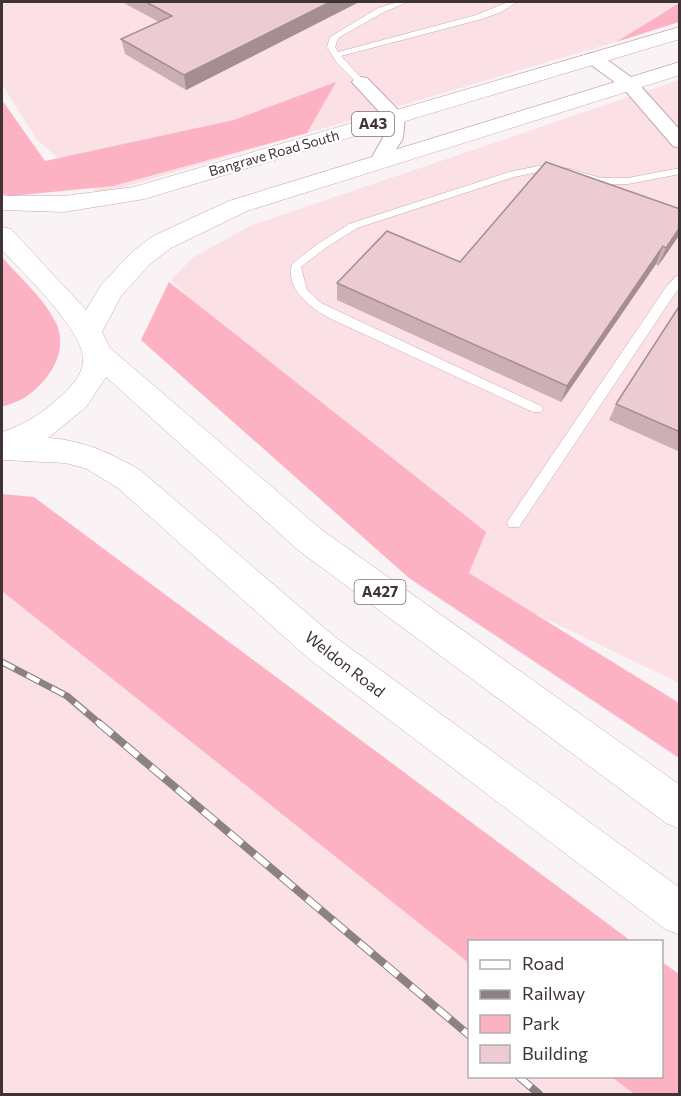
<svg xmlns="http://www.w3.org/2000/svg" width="681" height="1096" font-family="Commissioner,sans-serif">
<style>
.built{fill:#fbe1e6}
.green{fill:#fcb2c3}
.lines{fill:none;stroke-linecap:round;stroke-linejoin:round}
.service-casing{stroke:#c7a7ae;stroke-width:1}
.minor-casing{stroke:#c7a7ae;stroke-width:2}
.trunk-casing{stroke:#c7a7ae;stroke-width:1}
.service{fill:#fff;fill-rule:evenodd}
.minor{fill:#fff;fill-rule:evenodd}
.trunk{fill:#fff;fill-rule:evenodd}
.rail-far1-casing{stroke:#8c8284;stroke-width:7}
.rail-casing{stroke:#8c8284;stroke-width:8}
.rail-far1{stroke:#fff;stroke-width:4.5;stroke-dasharray:14;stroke-linecap:butt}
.rail{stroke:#fff;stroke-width:6;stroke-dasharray:17;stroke-linecap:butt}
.wall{fill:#cbafb5}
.shaded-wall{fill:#a58e93}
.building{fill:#eccbd2;stroke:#a58e93;stroke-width:1.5}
.labels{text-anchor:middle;stroke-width:4.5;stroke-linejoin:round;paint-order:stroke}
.far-street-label{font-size:14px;fill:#403336;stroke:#fff}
.shield{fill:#fff;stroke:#797072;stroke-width:1.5}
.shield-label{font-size:15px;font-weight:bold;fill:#403336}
.street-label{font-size:16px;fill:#403336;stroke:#fff}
</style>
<rect width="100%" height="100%" fill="#faf3f5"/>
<!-- built -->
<path class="built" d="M 2,2 L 679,2 L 616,42 L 100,194 L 37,140 L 2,84 Z
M 679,80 L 679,683 L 467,581 L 171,280 L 192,258 L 252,225 Z
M 2,533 L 470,942 L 470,1076 L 662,1076 L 679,1094 L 2,1094 Z"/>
<!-- green -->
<path class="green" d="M 679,3 L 679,22 L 616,42 Z
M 336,82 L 307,133 L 113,186 L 11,196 L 2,194 L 2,100 L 45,161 L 234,120 Z
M 2,257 C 20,278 45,299 57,325 C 68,353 49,380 27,396 C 20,401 10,404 2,407 Z
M 169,282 L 486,532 L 469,573 L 679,703 L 679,758 L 409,578 L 141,340 Z
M 2,494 L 34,497 L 631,941 L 470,942 L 469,963 L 2,591 Z
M 662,962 L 679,974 L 679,1094 L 634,1094 L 612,1077 L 662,1076 Z"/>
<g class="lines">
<defs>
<path id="service" d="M 398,2 L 408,2 L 384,12 L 338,38 L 335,47 L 338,52 L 476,15 L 508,2 L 517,2 L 501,12 L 482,19 L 341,56 L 365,82 L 358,84 L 337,63 L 327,47 L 330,37 L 378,8 Z
M 538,166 L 570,169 L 601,178 L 628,178 L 680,168 L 680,174 L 628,184 L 600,184 L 569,175 L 538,172 L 514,177 L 357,228 L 324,249 L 301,267 L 307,290 L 321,303 L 541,406 L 543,409 L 541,412 L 533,412 L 329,318 C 310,307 285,289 292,264 L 316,245 L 349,224 L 509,172 Z
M 676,276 L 680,276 L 680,286 L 519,527 L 509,527 L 507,523 L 509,519 L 666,287 Z"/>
<path id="minor" d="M 593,53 L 599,54 L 635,80 L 680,130 L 680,148 L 673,146 L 623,88 L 587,62 L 584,58 L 587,54 Z
M 361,77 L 367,78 L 405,117 L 403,138 L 386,166 L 372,166 L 369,162 L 383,138 L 385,118 L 352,82 L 355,78 Z"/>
<path id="trunk" d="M 680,27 L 680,39 L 144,199 L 64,212 L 2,210 L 2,196 L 64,196 L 134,187 Z
M 680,62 L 680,75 L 247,211 L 171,248 L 150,264 L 121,296 L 102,332 L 110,348 L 322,530 L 680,785 L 680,829 L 666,823 L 298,550 L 106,377 L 86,407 L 48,438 C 83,440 110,453 140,470 L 335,637 L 680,888 L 680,935 L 665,929 L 309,659 L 118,488 L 87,469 L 66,463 L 2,460 L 2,432 C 24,425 43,413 60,397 C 70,388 81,377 83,363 C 88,334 22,272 2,250 L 2,227 L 11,229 L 86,310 L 101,285 L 132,252 L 153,236 L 229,201 Z"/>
</defs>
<!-- service casing -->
<use href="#service" class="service-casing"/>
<!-- minor casing -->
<use href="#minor" class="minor-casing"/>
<!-- trunk casing -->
<use href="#trunk" class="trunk-casing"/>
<!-- service -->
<use href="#service" class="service"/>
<!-- minor -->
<use href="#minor" class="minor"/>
<!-- trunk -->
<use href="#trunk" class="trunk"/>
<defs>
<path id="rail-far1" d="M 2,662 L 67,696 L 100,724"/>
<path id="rail" d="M 99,723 L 470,1036
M 518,1076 L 539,1094"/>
</defs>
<!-- rail-far1 casing -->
<use href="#rail-far1" class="rail-far1-casing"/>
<!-- rail casing -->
<use href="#rail" class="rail-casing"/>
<!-- rail-far1 -->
<use href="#rail-far1" class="rail-far1"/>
<!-- rail -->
<use href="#rail" class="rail"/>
</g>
<!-- wall -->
<path class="wall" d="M 122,2 L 359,2 L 186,90 L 125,54 L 121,39 L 159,22 Z
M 680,234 L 658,266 L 656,264 L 561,402 L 337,300 L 337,283 Z
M 680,305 L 680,452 L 609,420 L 616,404 Z"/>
<!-- shaded-wall -->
<path class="shaded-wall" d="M 330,2 L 359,2 L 186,90 L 184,75 Z
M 680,227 L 680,234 L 658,266 L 666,248 Z
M 663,246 L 656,264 L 561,402 L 567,386 Z"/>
<!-- building -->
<path class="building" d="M 146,2 L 330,2 L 184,75 L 121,39 L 172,16 Z
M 546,162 L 680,209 L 680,227 L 666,248 L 663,246 L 567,386 L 337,283 L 387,231 L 460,262 Z
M 680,305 L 680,432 L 616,404 Z"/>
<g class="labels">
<!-- far-street labels -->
<g class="far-street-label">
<text transform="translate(274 153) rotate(-16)" y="5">Bangrave Road South</text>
</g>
<!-- shield labels -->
<g class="shield">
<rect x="352" y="112" width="42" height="24" rx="4.5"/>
<rect x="354.5" y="580" width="51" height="24" rx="4.5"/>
</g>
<g class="shield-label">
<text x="373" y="129">A43</text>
<text x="380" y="597">A427</text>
</g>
<!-- street labels -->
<g class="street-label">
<text transform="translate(345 664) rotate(38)" y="6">Weldon Road</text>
</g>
</g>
<!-- border -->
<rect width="681" height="1096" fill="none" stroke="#403336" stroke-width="6"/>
<!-- legend -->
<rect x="468" y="940" width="195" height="138" fill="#ffffff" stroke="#b3adaf" stroke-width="1.5"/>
<rect x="480" y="960" width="30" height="9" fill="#ffffff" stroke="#b3adaf" stroke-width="1.5"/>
<text x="522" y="970" font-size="18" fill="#403336">Road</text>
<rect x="480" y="990" width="30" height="9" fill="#8c8284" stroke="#b3adaf" stroke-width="1.5"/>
<text x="522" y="1000" font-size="18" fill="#403336">Railway</text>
<rect x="480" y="1015" width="30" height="18" fill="#fcb2c3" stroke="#b3adaf" stroke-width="1.5"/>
<text x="522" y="1030" font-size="18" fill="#403336">Park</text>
<rect x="480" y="1045" width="30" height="18" fill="#eccbd2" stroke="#b3adaf" stroke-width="1.5"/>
<text x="522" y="1060" font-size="18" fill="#403336">Building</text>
</svg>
